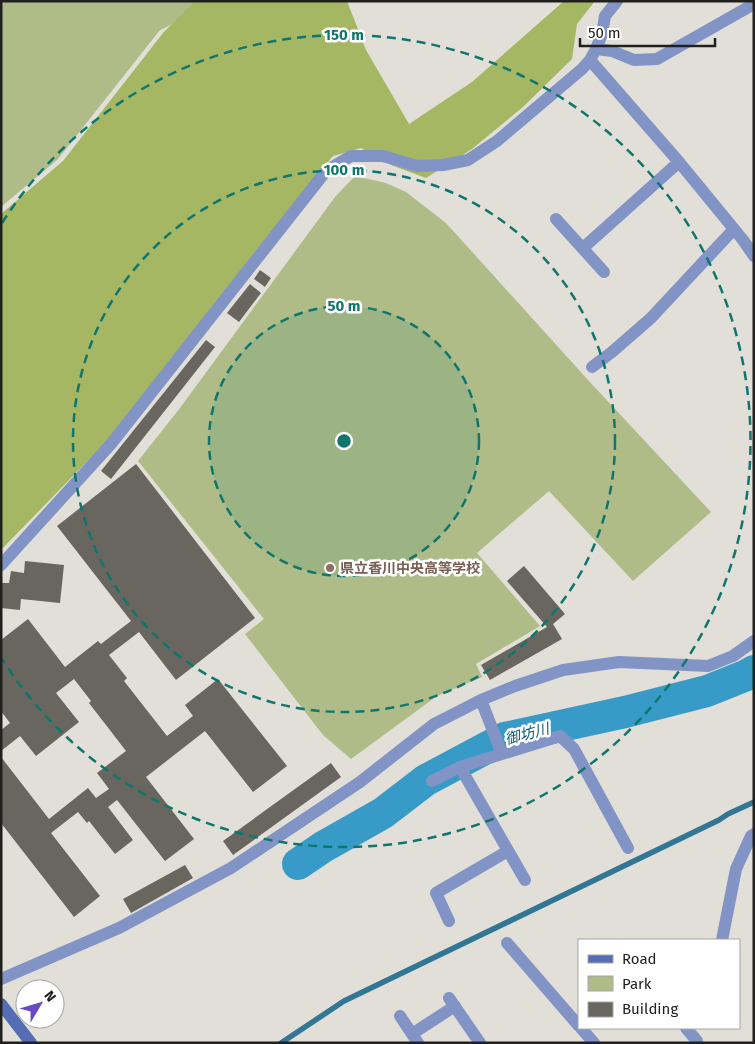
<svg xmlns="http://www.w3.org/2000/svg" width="755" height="1044" font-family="'Fira Sans','Noto Sans JP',sans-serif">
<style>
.green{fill:#b0bc88}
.forest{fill:#a6b763}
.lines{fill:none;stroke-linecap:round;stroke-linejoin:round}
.stream{stroke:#317694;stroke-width:5.5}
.river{stroke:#389bc7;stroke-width:32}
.building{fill:#68665f}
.street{stroke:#8194c5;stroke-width:12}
.secondary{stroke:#556db5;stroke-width:12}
.ring{fill:none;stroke:#0f766e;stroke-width:2.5;stroke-dasharray:9 6}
.education-dot{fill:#8d6e63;stroke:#fff;stroke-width:2}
.labels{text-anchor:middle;stroke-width:5;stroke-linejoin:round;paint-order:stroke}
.education-label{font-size:14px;font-weight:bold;fill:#785e54;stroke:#fff;text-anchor:start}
.water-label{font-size:15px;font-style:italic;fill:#0e5b7a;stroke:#fff}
.centre{fill:#0f766e;stroke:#fff;stroke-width:2.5}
.ring-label{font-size:15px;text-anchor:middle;font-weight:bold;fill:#0f766e;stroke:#fff;stroke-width:5;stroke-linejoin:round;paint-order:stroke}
</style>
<rect width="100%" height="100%" fill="#e1dfd7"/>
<!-- green -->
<path class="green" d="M 1,1 L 221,1 L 160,30 L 58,159 L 1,207 Z
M 355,176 L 386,183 L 406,192 L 446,223 L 588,380 L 711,512 L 633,581 L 549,491 L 477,553 L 540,626 L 476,664 L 482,677 L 437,696 L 351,759 L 323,735 L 245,634 L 264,619 L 138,461 L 180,408 L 335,197 Z"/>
<!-- forest -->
<path class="forest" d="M 195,1 L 347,1 L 366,50 L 409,124 L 472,82 L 564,1 L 595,1 L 577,24 L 572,59 L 523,107 L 472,149 L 426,178 L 391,165 L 361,148 L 333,156 L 297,200 L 106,442 L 1,550 L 1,214 L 63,161 L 163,33 Z"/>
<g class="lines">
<!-- stream -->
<path class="stream" d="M 281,1043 L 344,1001 L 719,820 L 728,814 L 754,802"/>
<!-- river -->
<path class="river" d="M 298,864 L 323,847 L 383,813 L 426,780 L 505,738 L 625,712 L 707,691 L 747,675 L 754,671"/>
</g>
<!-- building -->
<path class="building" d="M 260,270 L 271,278 L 265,287 L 254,279 Z
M 250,284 L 261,293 L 239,322 L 227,313 Z
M 206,340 L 215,347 L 111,479 L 101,471 Z
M 136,464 L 255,618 L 176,680 L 139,632 L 109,655 L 127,678 L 124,681 L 167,736 L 193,716 L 185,705 L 218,679 L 287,766 L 253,792 L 205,731 L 146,777 L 194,839 L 165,861 L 117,800 L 108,807 L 133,840 L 115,854 L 89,821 L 87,823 L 78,812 L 51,833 L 100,896 L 74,917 L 1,823 L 1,757 L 49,819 L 88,788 L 96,798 L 109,789 L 97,773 L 126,751 L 89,703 L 91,701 L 74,679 L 56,693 L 79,722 L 36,756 L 20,736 L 1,751 L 1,730 L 10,723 L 1,711 L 1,640 L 28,619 L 65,667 L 98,641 L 101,644 L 131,621 L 57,526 Z
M 25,561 L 64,565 L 60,603 L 21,599 L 20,610 L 1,608 L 1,583 L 9,583 L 11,571 L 24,573 Z
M 524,566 L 565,614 L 553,624 L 562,639 L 490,680 L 481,665 L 547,627 L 507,581 Z
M 331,763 L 341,777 L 233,855 L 223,841 Z
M 185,865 L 193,878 L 131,913 L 123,899 Z"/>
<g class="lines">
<!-- street -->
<path class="street" d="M 596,49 L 612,51 L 634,60 L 657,59 L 754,4
M 590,60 L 679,162 L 743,240 L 754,256
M 556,219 L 604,272
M 583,248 L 679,162
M 592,367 L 612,352 L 651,318 L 734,229
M 1,565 L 111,444 L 326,171 L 351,156 L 383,156 L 417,166 L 443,165 L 468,160 L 497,141 L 582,69 L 590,60 L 596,49 L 602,34 L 605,16 L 617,1
M 481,700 L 502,754
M 460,767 L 525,880
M 432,781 L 460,767 L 560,736 L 574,749 L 628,848
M 449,921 L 436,893 L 508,851
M 722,940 L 736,869 L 751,836 L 754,834
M 507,943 L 579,1026
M 1,979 L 119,928 L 231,868 L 360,782 L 434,724 L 481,700 L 515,686 L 563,670 L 619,662 L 708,666 L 733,656 L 754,641
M 449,998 L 480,1043
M 400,1016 L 418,1043
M 581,1028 L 594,1043
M 686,1028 L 697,1041
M 412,1034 L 455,1006"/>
<!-- secondary -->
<path class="secondary" d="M 1,1004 L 31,1043"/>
</g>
<!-- distance rings -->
<circle cx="344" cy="441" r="135" fill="#0f766e" fill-opacity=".12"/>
<g class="ring">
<circle cx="344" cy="441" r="135"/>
<circle cx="344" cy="441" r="271"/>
<path d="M2 223A406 406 0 1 1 2 659"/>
</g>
<!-- markers -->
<circle class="education-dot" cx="330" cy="568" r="5"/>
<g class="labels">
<!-- education labels -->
<g class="education-label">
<text x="340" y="573">県立香川中央高等学校</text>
</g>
<!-- water labels -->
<g class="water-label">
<text transform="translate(527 734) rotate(-15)" y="5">御坊川</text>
</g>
</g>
<circle cx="344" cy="441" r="8" class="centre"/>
<g class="ring-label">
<text x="344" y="40">150 m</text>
<text x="344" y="175">100 m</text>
<text x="344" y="311">50 m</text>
</g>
<!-- border -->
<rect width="755" height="1044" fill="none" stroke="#21201e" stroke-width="5"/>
<!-- legend -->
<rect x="578" y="939" width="162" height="90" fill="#ffffff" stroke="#a6a6a5"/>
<rect x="588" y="955" width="25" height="8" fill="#556db5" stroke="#a6a6a5"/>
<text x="622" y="964" font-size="15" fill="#21201e">Road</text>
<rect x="588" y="976" width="25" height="15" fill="#b0bc88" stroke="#a6a6a5"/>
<text x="622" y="989" font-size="15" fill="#21201e">Park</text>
<rect x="588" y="1002" width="25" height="15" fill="#68665f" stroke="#a6a6a5"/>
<text x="622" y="1014" font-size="15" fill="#21201e">Building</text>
<!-- north arrow -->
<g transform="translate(40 1004) rotate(52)"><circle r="24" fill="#ffffff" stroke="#a6a6a5"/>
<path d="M0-4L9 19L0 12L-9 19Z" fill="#664bc4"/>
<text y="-8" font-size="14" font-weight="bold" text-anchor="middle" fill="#21201e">N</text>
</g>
<!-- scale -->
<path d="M580 38v8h135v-8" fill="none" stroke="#21201e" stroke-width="2.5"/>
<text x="588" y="38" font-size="15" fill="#21201e" stroke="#ffffff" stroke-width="4" paint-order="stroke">50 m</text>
</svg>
